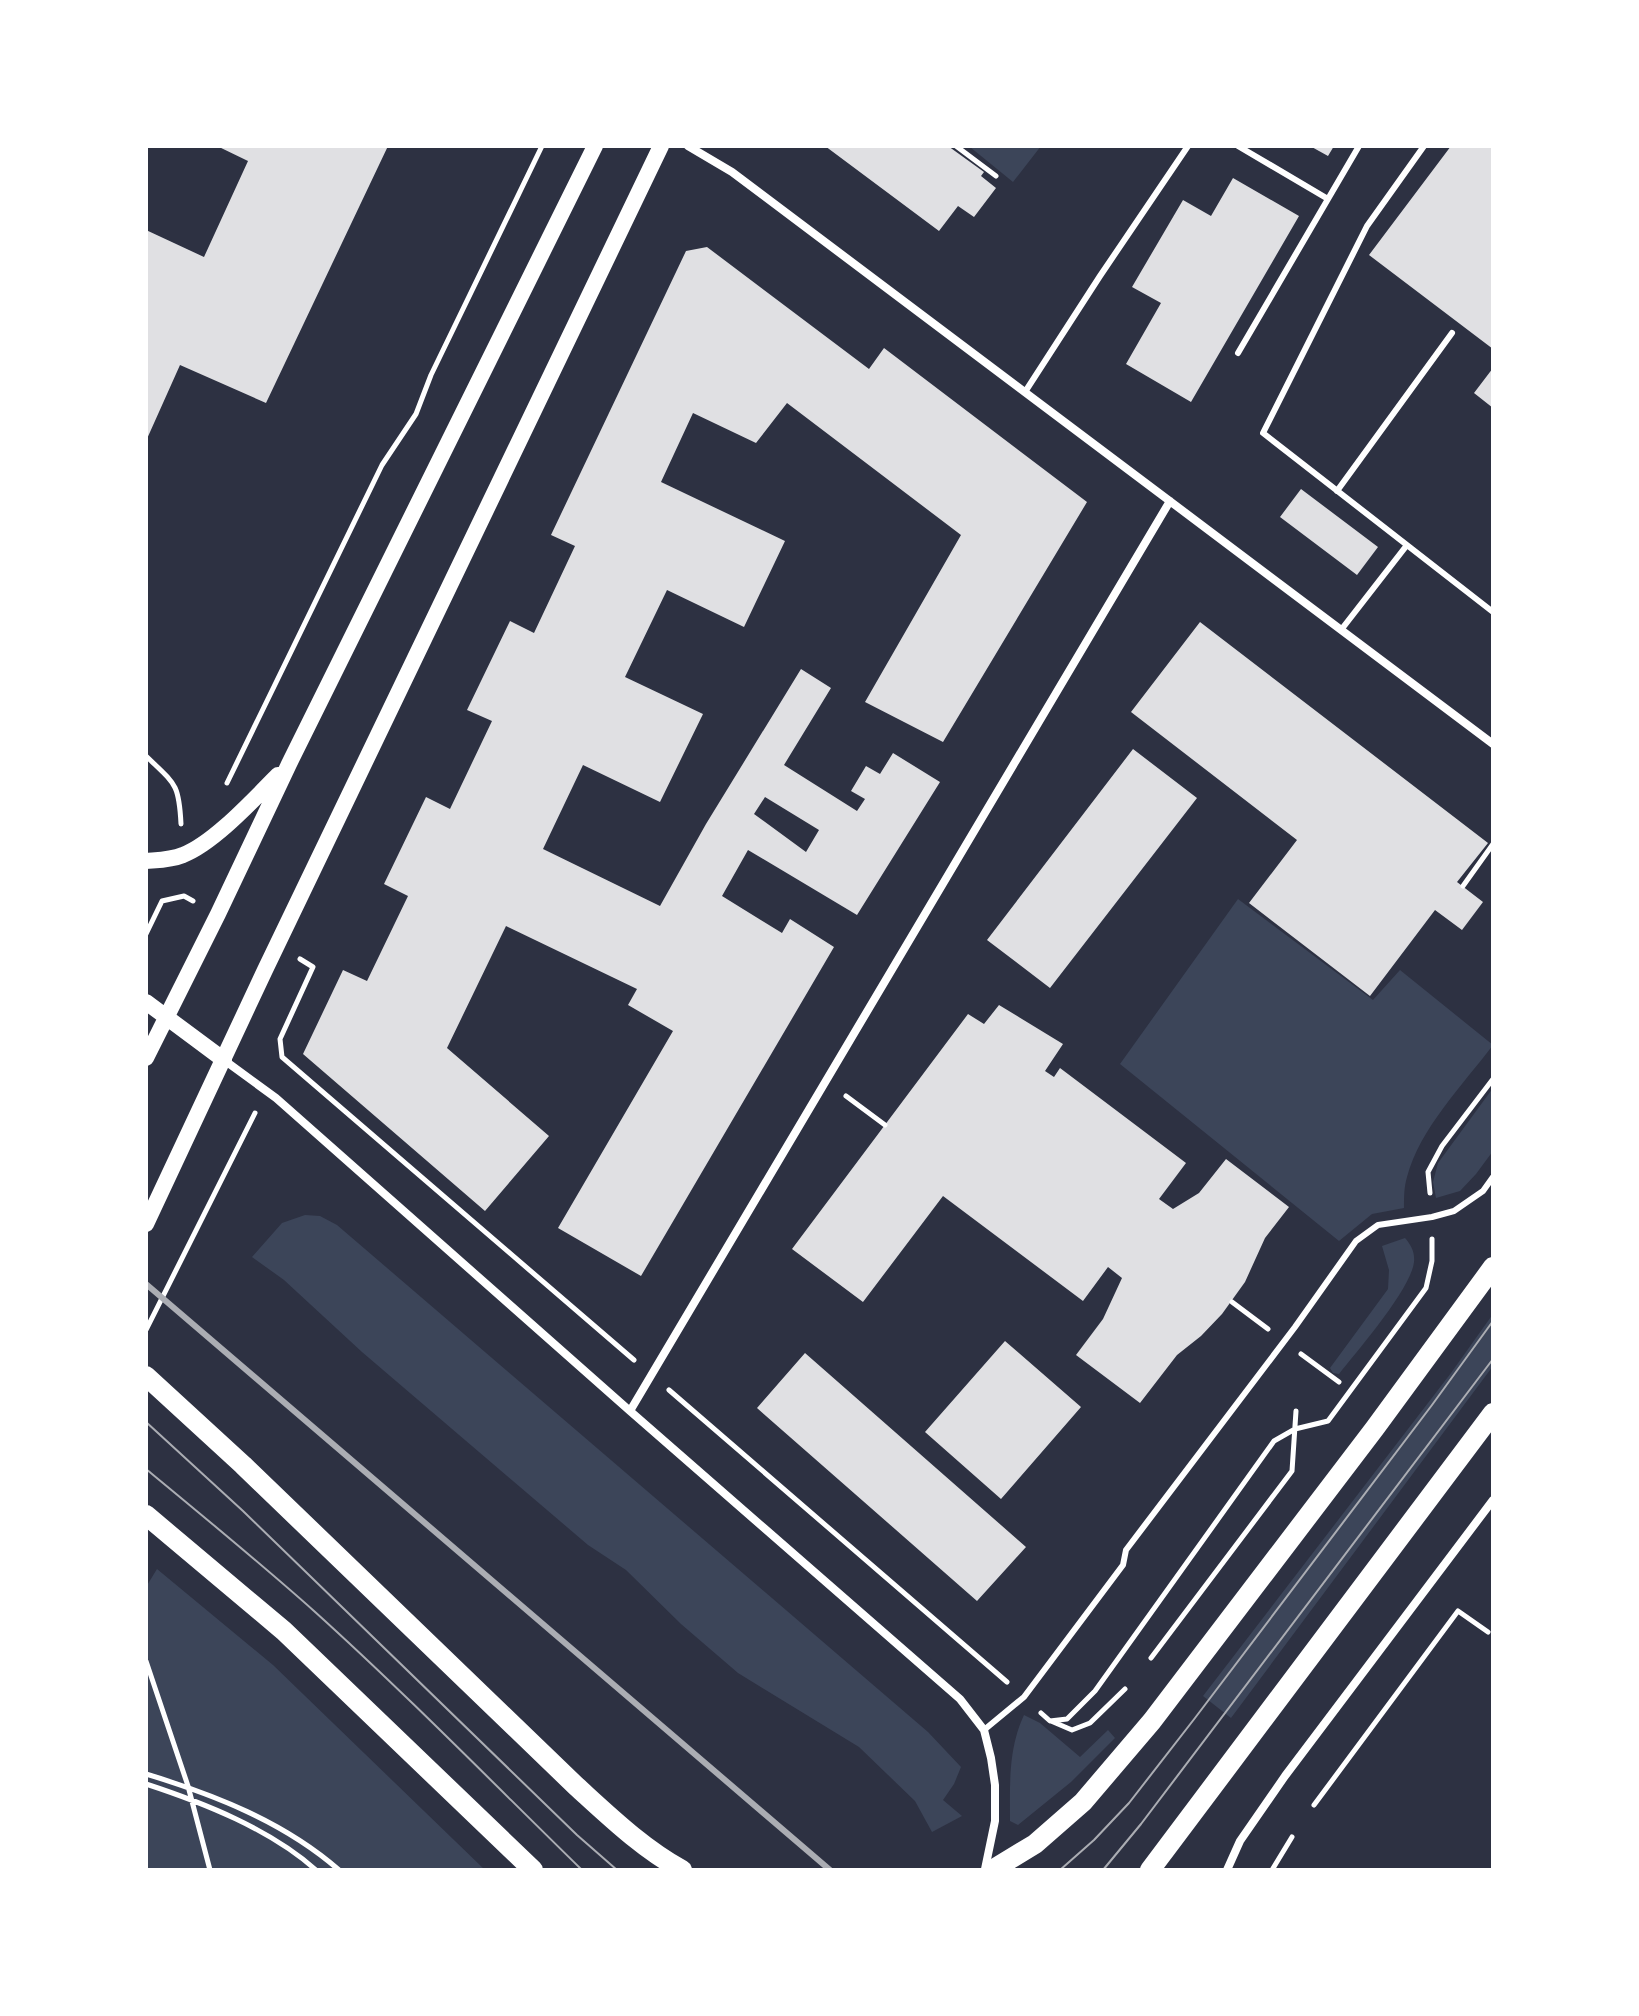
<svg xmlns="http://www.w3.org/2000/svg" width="1639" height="2016" font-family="'Asap Condensed',sans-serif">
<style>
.green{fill:#3c4559}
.building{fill:#e0e0e3;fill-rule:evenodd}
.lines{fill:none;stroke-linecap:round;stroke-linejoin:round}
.path{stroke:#fff;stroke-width:5}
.service{stroke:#fff;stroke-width:6}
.minor{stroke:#fff;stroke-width:8}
.secondary{stroke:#fff;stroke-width:16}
.primary{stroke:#fff;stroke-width:20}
.tram{stroke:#abadb3;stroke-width:2}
.rail{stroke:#abadb3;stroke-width:6}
</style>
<rect width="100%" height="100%" fill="#2d3142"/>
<!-- green -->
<path class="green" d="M 971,146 L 1041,146 L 1013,182 L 970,147 Z
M 1238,899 L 1373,1000 L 1400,970 L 1493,1045 C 1463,1085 1420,1128 1407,1177 C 1404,1187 1404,1197 1404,1208 L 1372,1214 L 1339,1241 L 1120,1064 Z
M 1493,1088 L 1493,1151 L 1476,1174 L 1460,1191 L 1436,1198 L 1433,1182 L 1438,1163 Z
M 305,1215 L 320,1216 L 337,1225 L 928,1732 L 961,1767 L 954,1784 L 943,1800 L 962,1816 L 932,1832 L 915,1801 L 859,1747 L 738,1673 L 681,1624 L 626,1570 L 588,1545 L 362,1352 L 284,1280 L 252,1257 L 282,1223 Z
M 1405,1238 C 1411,1245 1415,1252 1414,1262 C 1411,1289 1358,1350 1339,1374 L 1333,1373 L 1330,1368 L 1388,1289 L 1389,1270 L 1382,1246 Z
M 1493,1314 L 1493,1366 L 1231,1718 L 1203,1696 L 1451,1373 Z
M 157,1569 L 273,1665 L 485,1870 L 146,1870 L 146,1587 Z
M 1024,1715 L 1040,1723 L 1080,1757 L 1108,1730 L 1115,1738 L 1071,1782 L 1018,1825 L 1010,1821 C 1010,1784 1008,1749 1024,1715 Z"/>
<!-- building -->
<path class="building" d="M 217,146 L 388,146 L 266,403 L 180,365 L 146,441 L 146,230 L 204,257 L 248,161 Z
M 825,146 L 948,146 L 984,172 L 981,176 L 996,188 L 974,217 L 958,206 L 939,231 Z
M 1310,146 L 1334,146 L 1328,156 Z
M 1451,146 L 1493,146 L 1493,349 L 1369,255 Z
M 1233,178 L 1299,216 L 1191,402 L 1126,364 L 1161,303 L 1132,287 L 1183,200 L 1211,216 Z
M 707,247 L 869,369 L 884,348 L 1087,502 L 943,742 L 865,702 L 961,535 L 787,403 L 756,443 L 693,413 L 661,482 L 785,541 L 744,627 L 667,590 L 625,677 L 703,714 L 660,802 L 583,765 L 543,849 L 660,906 L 706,824 L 801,669 L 831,688 L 784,765 L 857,811 L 865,799 L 851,791 L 866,766 L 880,774 L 893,753 L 940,782 L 857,915 L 748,850 L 722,896 L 782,933 L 790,919 L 834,947 L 641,1276 L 558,1228 L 673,1031 L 628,1005 L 637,989 L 506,926 L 447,1048 L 549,1136 L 485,1211 L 303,1054 L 343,970 L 367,981 L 408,896 L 384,884 L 426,797 L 450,809 L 492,721 L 467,710 L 510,621 L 534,633 L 575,546 L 551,535 L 686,251 ZM 765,797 L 819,830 L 806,852 L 754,814 Z
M 1493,368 L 1493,408 L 1474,393 Z
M 1301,489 L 1378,547 L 1357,575 L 1280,517 Z
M 1200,622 L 1488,843 L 1457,882 L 1483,902 L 1462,930 L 1435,910 L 1370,996 L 1249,903 L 1297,840 L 1131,712 Z
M 1133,749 L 1197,798 L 1050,988 L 987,940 Z
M 999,1005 L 1063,1044 L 1045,1071 L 1054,1077 L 1060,1068 L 1186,1163 L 1159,1199 L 1173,1209 L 1199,1193 L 1226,1159 L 1289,1207 L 1265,1238 L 1245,1282 L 1222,1314 L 1201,1336 L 1177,1355 L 1140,1403 L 1076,1355 L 1103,1319 L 1122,1278 L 1108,1267 L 1083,1301 L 943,1196 L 863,1302 L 792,1249 L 968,1014 L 984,1024 Z
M 1005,1341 L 1081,1407 L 1001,1499 L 925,1432 Z
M 805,1353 L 1026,1547 L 977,1601 L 757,1408 Z"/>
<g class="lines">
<!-- path -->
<path class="path" d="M 956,146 L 996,176
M 146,756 C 175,784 179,783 181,824
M 227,783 L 382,465 L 416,414 L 431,375 L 542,146
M 1463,886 L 1493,844
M 146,934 L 162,901 L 184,896 L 193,901
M 300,959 L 313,967 L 280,1039 L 282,1057 L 634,1360
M 846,1096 L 885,1125
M 1430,1193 L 1428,1172 L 1442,1146 L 1493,1079
M 1232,1302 L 1268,1329
M 146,1330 L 255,1113
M 1301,1354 L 1339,1382
M 669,1390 L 1007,1682
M 1151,1658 L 1292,1471 L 1296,1411
M 146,1661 L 188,1786 L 210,1870
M 1041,1713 L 1050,1721 L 1067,1719 L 1095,1691 L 1274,1441 L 1295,1429 L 1328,1421 L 1426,1288 L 1432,1261 L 1432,1239
M 1051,1721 L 1072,1730 L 1090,1723 L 1125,1689
M 146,1774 C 215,1795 284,1822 339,1870
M 146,1784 C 204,1803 270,1829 316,1870
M 1314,1805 L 1458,1611 L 1488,1632
M 1272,1870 L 1292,1837"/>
<!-- service -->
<path class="service" d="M 1238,146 L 1328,199 L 1359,146
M 1424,146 L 1367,226 L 1263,433 L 1493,612
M 1238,353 L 1328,199
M 1025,392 L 1100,276 L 1188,146
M 1337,491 L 1452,333
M 1341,630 L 1407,545
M 984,1730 L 1024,1697 L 1123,1565 L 1126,1550 L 1295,1327 L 1356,1241 L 1378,1225 L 1432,1217 L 1454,1211 L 1483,1191 L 1493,1177"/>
<!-- minor -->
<path class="minor" d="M 688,146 L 732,172 L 1493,744
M 224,1060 L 276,1098 L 630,1411 L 960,1699 L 984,1730 L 991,1758 L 995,1785 L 995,1821 L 985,1869
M 630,1411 L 1170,501
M 1227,1870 L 1240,1841 L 1285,1776 L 1493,1500"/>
<!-- secondary -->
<path class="secondary" d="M 146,861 C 158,860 171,860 183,855 C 214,843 254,799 278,775
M 146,1002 L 224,1060
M 146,1058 L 218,914 L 289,764 L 595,146
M 146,1224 L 265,970 L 661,146"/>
<!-- primary -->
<path class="primary" d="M 146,1376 L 243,1465 L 576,1786 C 609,1816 642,1848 682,1870
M 146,1515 L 284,1631 L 533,1870
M 992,1870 L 1035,1844 L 1083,1802 L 1152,1721 L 1375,1428 L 1493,1267
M 1150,1870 L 1493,1413"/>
<!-- tram -->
<path class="tram" d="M 146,1422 L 243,1511 L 577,1835 L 617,1870
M 146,1469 C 203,1516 259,1562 314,1611 C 406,1694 493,1783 582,1870
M 1060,1870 L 1094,1840 L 1129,1803 L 1195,1718 L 1432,1405 L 1493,1321
M 1103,1870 L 1141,1824 L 1493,1359"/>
<!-- rail -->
<path class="rail" d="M 146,1284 L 830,1870"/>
</g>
<!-- border -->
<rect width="1639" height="2016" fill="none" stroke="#ffffff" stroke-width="296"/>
</svg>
